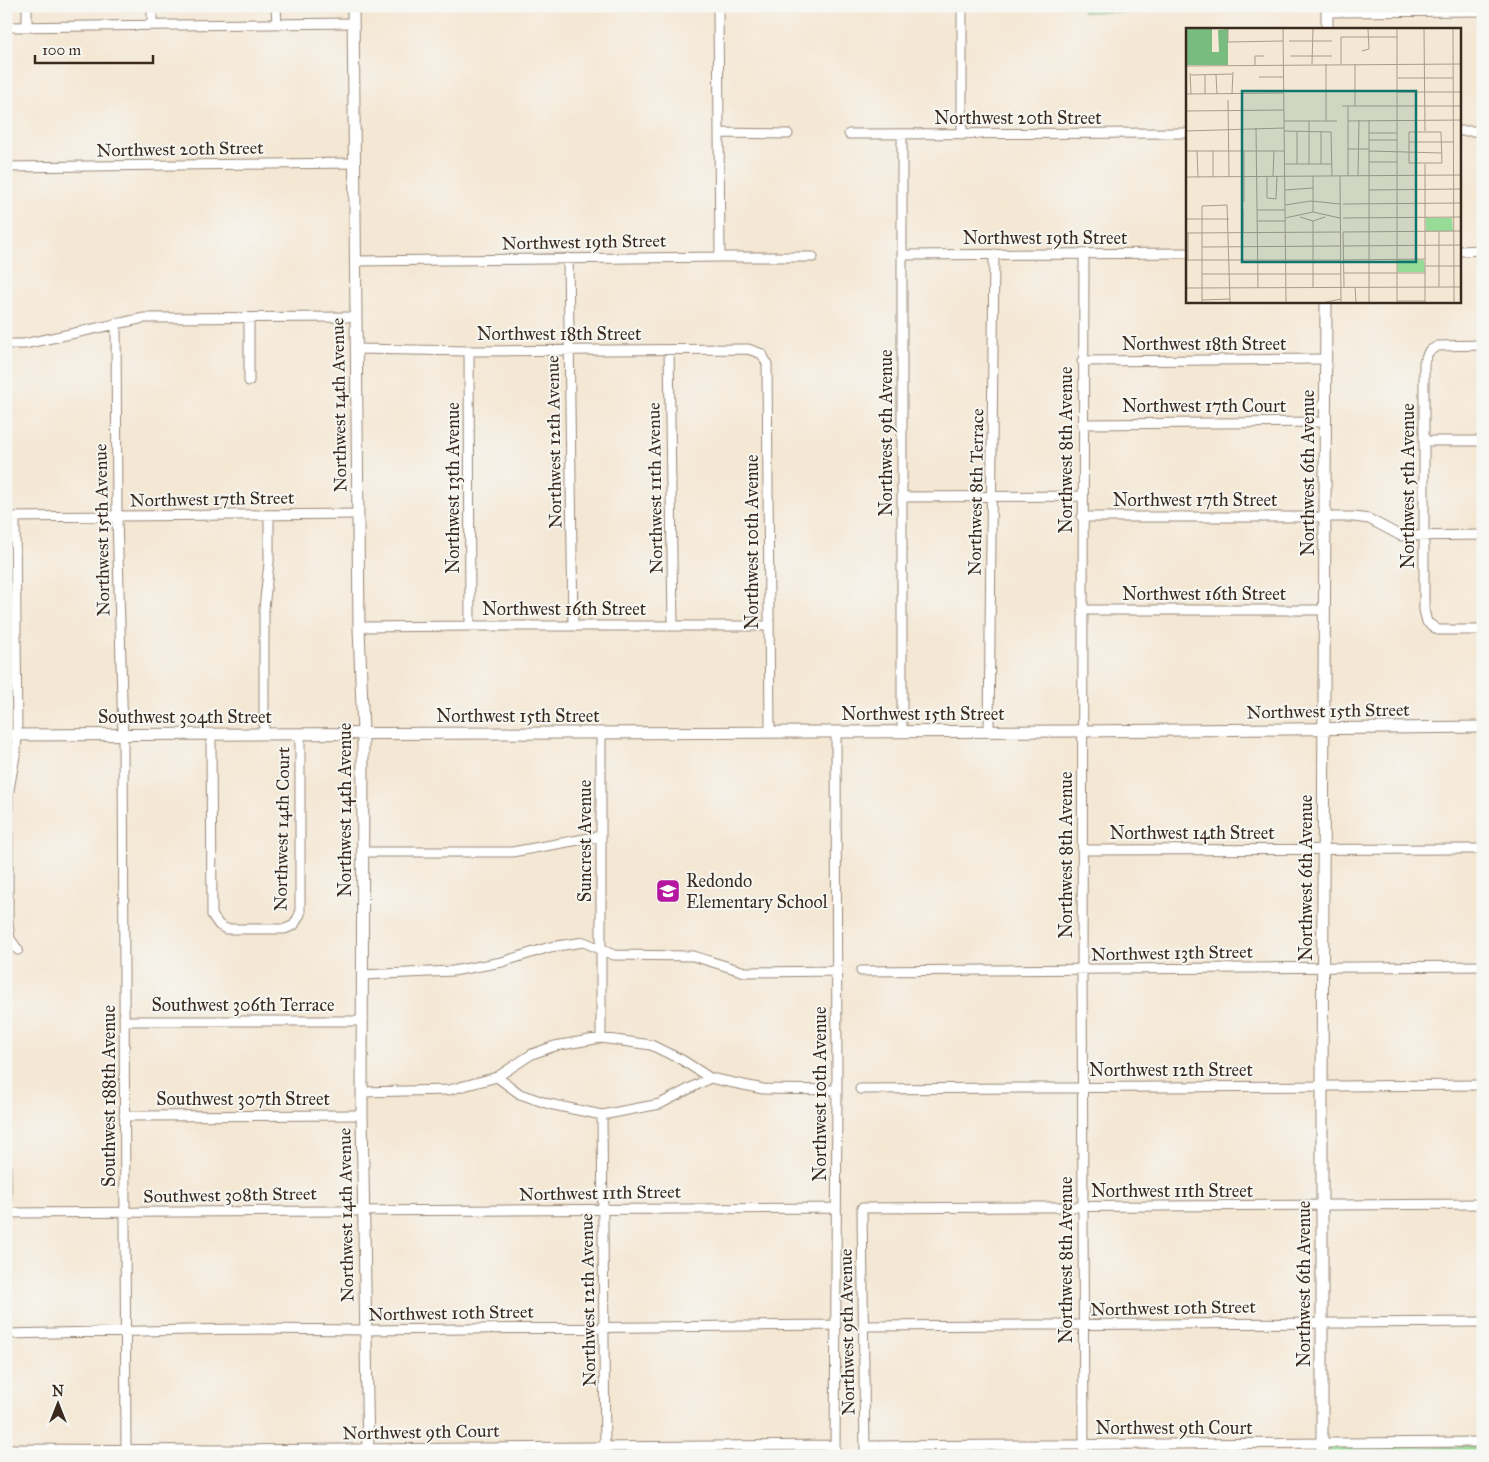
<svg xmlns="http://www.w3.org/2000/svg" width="1489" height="1462" font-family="'IM FELL Great Primer',serif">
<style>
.green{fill:#96dc96;stroke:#68835a}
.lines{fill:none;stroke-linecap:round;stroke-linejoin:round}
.street-casing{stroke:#988878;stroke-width:11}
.secondary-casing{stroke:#988878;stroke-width:13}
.street{stroke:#fff;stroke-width:9}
.secondary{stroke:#fff;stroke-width:11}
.labels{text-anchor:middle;stroke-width:4;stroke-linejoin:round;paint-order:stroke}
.street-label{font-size:18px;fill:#3b2a1e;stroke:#f6f6f2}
.poi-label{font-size:18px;fill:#3b2a1e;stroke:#f6f6f2;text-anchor:start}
.inset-road{fill:none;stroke:#aa9b8b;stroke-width:1}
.view{fill:#0f766e;fill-opacity:0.15;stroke:#0f766e;stroke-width:2.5}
.inset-edge{fill:none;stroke:#3b2a1e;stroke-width:2.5}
</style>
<rect width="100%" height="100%" fill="#f6f6f2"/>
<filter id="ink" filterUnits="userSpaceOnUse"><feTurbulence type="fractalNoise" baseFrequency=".02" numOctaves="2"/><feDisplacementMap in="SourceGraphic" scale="10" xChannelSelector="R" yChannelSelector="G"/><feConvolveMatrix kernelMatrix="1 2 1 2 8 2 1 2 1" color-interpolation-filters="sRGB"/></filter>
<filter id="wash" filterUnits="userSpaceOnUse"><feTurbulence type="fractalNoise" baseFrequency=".0096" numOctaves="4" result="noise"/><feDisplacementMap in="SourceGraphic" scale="20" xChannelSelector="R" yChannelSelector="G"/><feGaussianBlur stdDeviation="1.12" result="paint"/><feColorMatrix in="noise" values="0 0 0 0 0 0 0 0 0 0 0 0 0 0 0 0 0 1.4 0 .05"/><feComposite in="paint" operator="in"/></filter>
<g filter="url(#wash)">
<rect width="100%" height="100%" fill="#f4e7d3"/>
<!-- green -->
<path class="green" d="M 1083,6 L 1145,6 L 1145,12 L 1083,12 Z
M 1483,1446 L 1483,1456 L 1328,1456 L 1328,1447 Z"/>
</g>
<g filter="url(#ink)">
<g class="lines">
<defs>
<path id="street" d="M 27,6 L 27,27
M 152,6 L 152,25
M 276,6 L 277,24
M 718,6 L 720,257
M 1327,12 L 1483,11
M 6,27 L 353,23
M 1460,131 L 1483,131
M 719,133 L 788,134
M 849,134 L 1188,133
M 902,135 L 902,731
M 962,135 L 962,6
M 6,167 L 355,163
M 1460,251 L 1483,250
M 902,255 L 1188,253
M 568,258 L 573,626
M 355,261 L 720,257 L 813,257
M 116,323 L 117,516 L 123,736 L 126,1456
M 6,344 L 24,344 L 144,318 L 356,317
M 1483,345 L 1438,346 L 1429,351 L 1424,362 L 1424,610 L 1427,622 L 1438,630 L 1483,630
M 356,349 L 469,351 L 748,349 L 762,354 L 767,364 L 770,731
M 669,350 L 673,626
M 469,351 L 470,626
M 1082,361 L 1325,359
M 249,381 L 249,318
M 1082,424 L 1325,422
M 1425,441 L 1483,441
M 903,497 L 1082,496
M 6,517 L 358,514
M 15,517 L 17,735 L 16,750 L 8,795 L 8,924 L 10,939 L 18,950
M 1082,517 L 1354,517 L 1369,519 L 1401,536 L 1483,535
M 1082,610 L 1325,610
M 359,627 L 470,626 L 769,626
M 989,731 L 994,254
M 601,733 L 601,1038
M 264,734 L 264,608 L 269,563 L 269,515
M 211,735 L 212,915 L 219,925 L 226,929 L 285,929 L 294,925 L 300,914 L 300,734
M 1082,850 L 1483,849
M 364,852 L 512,852 L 601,836
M 861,971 L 1483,966
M 362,975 L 453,971 L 502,962 L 550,947 L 584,942 L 614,955 L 693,956 L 745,972 L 836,971
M 125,1021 L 362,1021
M 497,1077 L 520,1094 L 549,1104 L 602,1115 L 660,1104 L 710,1078
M 860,1089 L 1483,1085
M 362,1092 L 449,1090 L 497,1077 L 532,1054 L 555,1046 L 601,1038 L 651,1045 L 682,1060 L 710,1078 L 763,1089 L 837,1090
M 602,1115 L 605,1456
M 124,1116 L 362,1115
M 6,1167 L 7,1213
M 6,1213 L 836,1208
M 863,1326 L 1483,1322
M 6,1334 L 236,1329 L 365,1330 L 836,1325
M 865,1446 L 1483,1442
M 6,1449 L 229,1450 L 835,1445
M 835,1456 L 837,1090 L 836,732
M 865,1456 L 862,1208 L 1483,1204
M 1084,1456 L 1082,970 L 1084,254"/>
<path id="secondary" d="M 353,6 L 359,627 L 363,733 L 362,1115 L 368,1456
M 1327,29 L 1327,6
M 6,735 L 1083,731 L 1483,727
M 1322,1456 L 1322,1085 L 1326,301"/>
</defs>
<!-- street casing -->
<use href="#street" class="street-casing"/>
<!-- secondary casing -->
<use href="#secondary" class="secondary-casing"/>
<!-- street -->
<use href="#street" class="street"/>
<!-- secondary -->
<use href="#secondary" class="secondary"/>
</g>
</g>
<!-- icons -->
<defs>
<symbol id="school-square" viewBox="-11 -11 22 22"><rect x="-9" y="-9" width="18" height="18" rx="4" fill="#b5179e" stroke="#f6f6f2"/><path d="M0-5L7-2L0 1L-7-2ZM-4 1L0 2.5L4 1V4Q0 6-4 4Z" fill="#fff"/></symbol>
</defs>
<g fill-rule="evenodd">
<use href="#school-square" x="654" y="877" width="28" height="28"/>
</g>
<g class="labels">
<!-- street labels -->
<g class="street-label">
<text x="1018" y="124">Northwest 20th Street</text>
<text transform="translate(180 149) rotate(-1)" y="6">Northwest 20th Street</text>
<text x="1045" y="244">Northwest 19th Street</text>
<text transform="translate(584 242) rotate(-1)" y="6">Northwest 19th Street</text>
<text x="559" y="340">Northwest 18th Street</text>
<text x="1204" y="350">Northwest 18th Street</text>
<text transform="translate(339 405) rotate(-91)" y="6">Northwest 14th Avenue</text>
<text x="1204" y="412">Northwest 17th Court</text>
<text transform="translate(886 433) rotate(-90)" y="6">Northwest 9th Avenue</text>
<text transform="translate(554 442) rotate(-91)" y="6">Northwest 12th Avenue</text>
<text transform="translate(1066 450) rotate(-90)" y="6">Northwest 8th Avenue</text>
<text transform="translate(1308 473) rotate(-90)" y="6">Northwest 6th Avenue</text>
<text transform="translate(1408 486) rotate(-90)" y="6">Northwest 5th Avenue</text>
<text transform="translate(453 488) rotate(-90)" y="6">Northwest 13th Avenue</text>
<text transform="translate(655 488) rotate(-91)" y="6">Northwest 11th Avenue</text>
<text transform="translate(976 492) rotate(-89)" y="6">Northwest 8th Terrace</text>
<text transform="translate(212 499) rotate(-1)" y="6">Northwest 17th Street</text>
<text x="1195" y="506">Northwest 17th Street</text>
<text transform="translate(102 530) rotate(-91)" y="6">Northwest 15th Avenue</text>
<text transform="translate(752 542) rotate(-90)" y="6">Northwest 10th Avenue</text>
<text x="1204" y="600">Northwest 16th Street</text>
<text x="564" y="615">Northwest 16th Street</text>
<text transform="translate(1328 711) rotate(-1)" y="6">Northwest 15th Street</text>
<text x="923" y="720">Northwest 15th Street</text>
<text x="518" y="722">Northwest 15th Street</text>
<text x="185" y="723">Southwest 304th Street</text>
<text transform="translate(345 810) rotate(-90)" y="6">Northwest 14th Avenue</text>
<text transform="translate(282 829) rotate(-89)" y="6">Northwest 14th Court</text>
<text x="1192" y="839">Northwest 14th Street</text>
<text transform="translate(585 841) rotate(-90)" y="6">Suncrest Avenue</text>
<text transform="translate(1066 855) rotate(-90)" y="6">Northwest 8th Avenue</text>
<text transform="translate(1306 878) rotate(-90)" y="6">Northwest 6th Avenue</text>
<text transform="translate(1172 953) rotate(-1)" y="6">Northwest 13th Street</text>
<text x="243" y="1011">Southwest 306th Terrace</text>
<text x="1171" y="1076">Northwest 12th Street</text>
<text transform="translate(820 1094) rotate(-90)" y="6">Northwest 10th Avenue</text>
<text transform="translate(109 1096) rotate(-90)" y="6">Southwest 188th Avenue</text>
<text x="243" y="1105">Southwest 307th Street</text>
<text x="1172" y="1197">Northwest 11th Street</text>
<text transform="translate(600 1193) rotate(-1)" y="6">Northwest 11th Street</text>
<text transform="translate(230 1195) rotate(-1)" y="6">Southwest 308th Street</text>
<text transform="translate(346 1215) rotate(-91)" y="6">Northwest 14th Avenue</text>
<text transform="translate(1066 1260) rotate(-90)" y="6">Northwest 8th Avenue</text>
<text transform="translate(1304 1284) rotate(-90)" y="6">Northwest 6th Avenue</text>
<text transform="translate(588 1300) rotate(-91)" y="6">Northwest 12th Avenue</text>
<text transform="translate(1173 1308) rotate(-1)" y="6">Northwest 10th Street</text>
<text transform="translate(451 1313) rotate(-1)" y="6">Northwest 10th Street</text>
<text transform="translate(847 1332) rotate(-91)" y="6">Northwest 9th Avenue</text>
<text x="1174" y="1434">Northwest 9th Court</text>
<text transform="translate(421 1432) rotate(-1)" y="6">Northwest 9th Court</text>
</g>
<!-- poi labels -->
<g class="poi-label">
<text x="686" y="887">Redondo<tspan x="686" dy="21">Elementary School</tspan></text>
</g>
</g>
<!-- overview -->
<g transform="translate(1186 28)">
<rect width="275" height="275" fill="#f4e7d3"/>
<path d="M 240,190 L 266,190 L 267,203 L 240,203 ZM 212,232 L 238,232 L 239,244 L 211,244 Z" fill="#96dc96"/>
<path d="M 0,1 L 26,1 L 26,24 L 33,24 L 32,2 L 42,1 L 42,37 L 0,37 Z" fill="#78bc7f"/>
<path class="inset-road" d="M 42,1 L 42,14 L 97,13M 97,1 L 100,274M 211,1 L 211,274M 238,1 L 239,103M 267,1 L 268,274M 103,13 L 146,13M 176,23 L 183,21 L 182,1M 104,28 L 146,28M 126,36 L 127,1M 140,36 L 140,93M 155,36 L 155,9 L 211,9M 69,37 L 69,28 L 78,28M 0,38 L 275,36M 4,45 L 5,66M 5,47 L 46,46M 19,47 L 19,66M 30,47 L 31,66M 73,49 L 98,49M 212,50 L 267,50M 211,64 L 275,64M 0,66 L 98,65M 46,66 L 47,44M 42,72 L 43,149M 156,78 L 275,78M 162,78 L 162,148M 169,78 L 169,36M 0,83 L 98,82M 183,92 L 183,274M 98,93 L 151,93M 123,93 L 123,136M 162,93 L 275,92M 70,100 L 72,260M 0,103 L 98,100M 98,103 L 145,104 L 146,148M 111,104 L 111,136M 135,104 L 135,136M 223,104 L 255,104 L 256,135 L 223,135 ZM 183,105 L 211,105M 183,112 L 211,112M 223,114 L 267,114M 162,121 L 183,121M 0,123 L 98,123M 11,123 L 12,149M 27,123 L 27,149M 58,123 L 58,174M 183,123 L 256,125M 183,134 L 211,134M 98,136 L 146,136M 239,136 L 239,274M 87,148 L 88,123M 127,148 L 127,184M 154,148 L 155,274M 172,148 L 173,92M 0,149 L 275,147M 81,149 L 81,170 L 90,171 L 91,148M 99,162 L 127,160M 183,162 L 275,161M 157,176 L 275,175M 99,177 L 125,173 L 154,176M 57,181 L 57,204M 71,182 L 99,182M 114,189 L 127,193 L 139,189M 99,190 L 127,184 L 154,190M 157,190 L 275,189M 0,191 L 43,191M 71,193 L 99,193M 127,193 L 127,260M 253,203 L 253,259M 0,205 L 154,204M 2,205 L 2,232M 157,218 L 275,217M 16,219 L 154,218M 0,232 L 154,232M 157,232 L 239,231M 239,238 L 275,238M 158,245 L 239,245M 16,246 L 154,246M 158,259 L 157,204 L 275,203M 169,259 L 170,274M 0,260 L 275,259M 16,272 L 44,271M 211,273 L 239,273M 16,274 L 16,178 L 41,177 L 44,274M 140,274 L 155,271"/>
<path class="view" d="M 56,63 L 230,63 L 230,234 L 56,234 Z"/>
<rect width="275" height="275" class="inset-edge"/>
</g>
<!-- margin -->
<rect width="1489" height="1462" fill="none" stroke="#f6f6f2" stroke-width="25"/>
<!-- north arrow -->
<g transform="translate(58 1404)" stroke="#f6f6f2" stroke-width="4" paint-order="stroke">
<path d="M0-4L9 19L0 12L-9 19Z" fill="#3b2a1e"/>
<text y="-8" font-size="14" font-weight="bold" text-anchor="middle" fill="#3b2a1e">N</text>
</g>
<!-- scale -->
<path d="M35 55v8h118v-8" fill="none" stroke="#3b2a1e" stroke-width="2.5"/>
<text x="42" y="55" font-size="15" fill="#3b2a1e" stroke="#f6f6f2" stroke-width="4" paint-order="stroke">100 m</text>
</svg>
